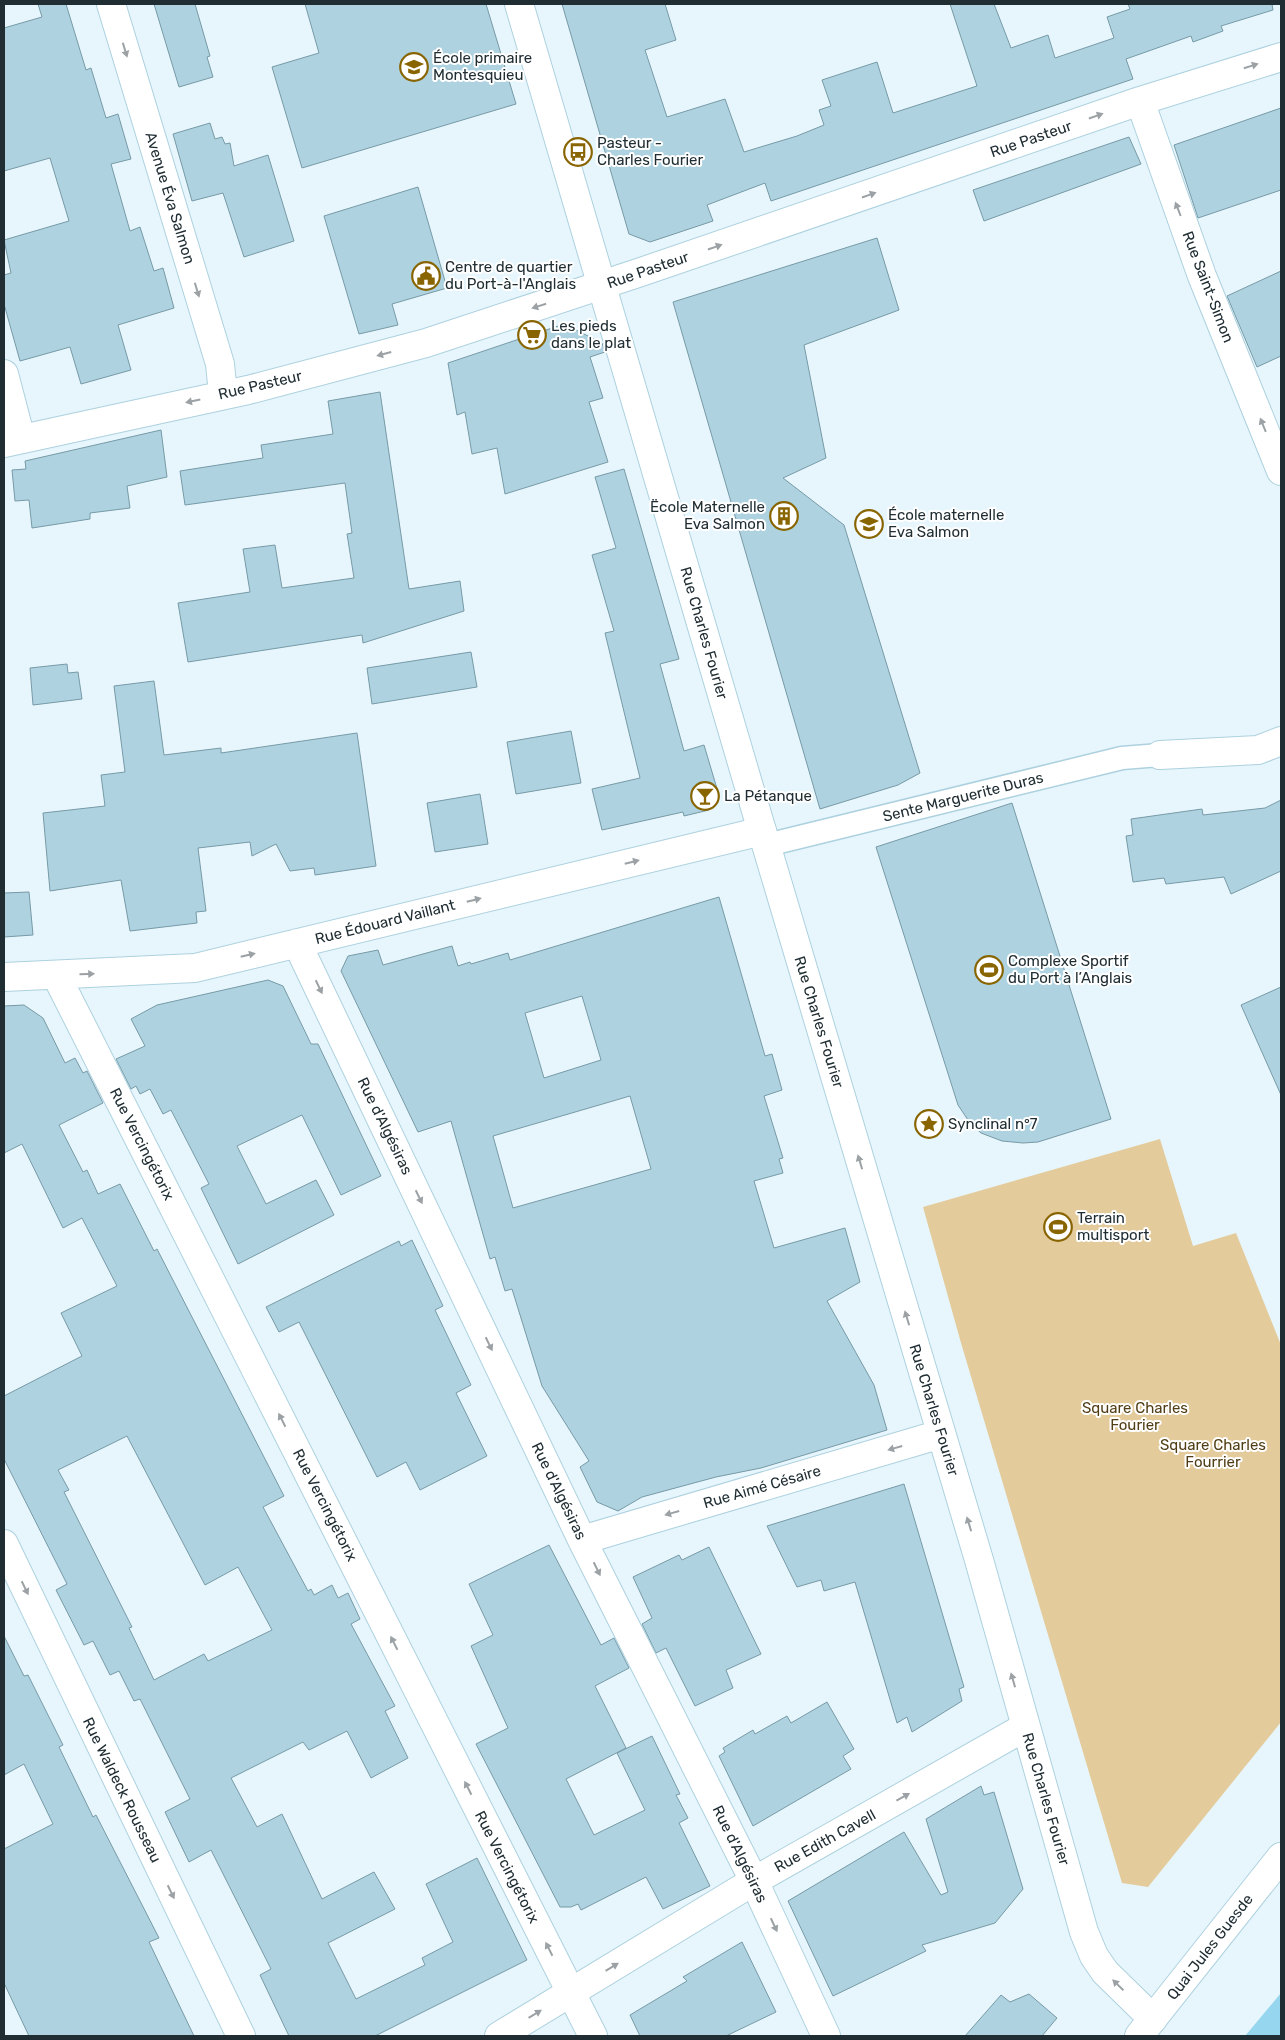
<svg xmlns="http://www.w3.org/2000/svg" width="1285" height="2040" font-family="Rubik,sans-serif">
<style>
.green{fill:#e4cb9c}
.water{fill:#96d6ee}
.building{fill:#aed2e0;stroke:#779aa7;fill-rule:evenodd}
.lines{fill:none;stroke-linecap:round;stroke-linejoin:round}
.pedestrian-casing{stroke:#add1df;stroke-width:25}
.minor-casing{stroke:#add1df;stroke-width:30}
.tertiary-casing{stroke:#add1df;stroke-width:30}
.secondary-casing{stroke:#add1df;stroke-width:30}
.pedestrian{stroke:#fff;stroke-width:22}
.minor{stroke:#fff;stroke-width:28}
.tertiary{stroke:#fff;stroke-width:28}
.secondary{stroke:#fff;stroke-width:28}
.oneway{fill:#9ba1a4}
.labels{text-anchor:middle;stroke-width:4;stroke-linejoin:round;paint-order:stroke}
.poi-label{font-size:15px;fill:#202e34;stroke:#fff;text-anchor:start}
.street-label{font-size:15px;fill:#202e34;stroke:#fff}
.park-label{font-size:15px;fill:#513e16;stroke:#fff}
</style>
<rect width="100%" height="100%" fill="#e7f6fc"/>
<!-- green -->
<path class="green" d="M 1160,1139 L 1193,1246 L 1236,1233 L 1281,1345 L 1281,1722 L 1148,1887 L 1122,1883 L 961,1343 L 923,1207 Z"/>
<!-- water -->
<path class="water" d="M 1281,1993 L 1281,2036 L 1245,2036 Z"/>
<!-- building -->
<path class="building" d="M 38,4 L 66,4 L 86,70 L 91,68 L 106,118 L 118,114 L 131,159 L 111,164 L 130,231 L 140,227 L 154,271 L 163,268 L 174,308 L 118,325 L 131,370 L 81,384 L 70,347 L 20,361 L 4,304 L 4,275 L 11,273 L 4,240 L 69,221 L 50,158 L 4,171 L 4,28 L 42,17 Z
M 154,4 L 195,4 L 210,56 L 207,57 L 213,77 L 179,87 Z
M 305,4 L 486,4 L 516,104 L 302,168 L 272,67 L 319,53 Z
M 562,4 L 665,4 L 676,40 L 645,50 L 667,117 L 725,99 L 744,152 L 797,136 L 824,125 L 819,110 L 831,106 L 822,80 L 877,62 L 893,113 L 977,86 L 950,4 L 994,4 L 1011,48 L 1048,35 L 1055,58 L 1114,38 L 1107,17 L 1130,9 L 1128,4 L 1272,4 L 1273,10 L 1221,26 L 1223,31 L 1193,42 L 1191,36 L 1126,59 L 1133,79 L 771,201 L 765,183 L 707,205 L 713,221 L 650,242 L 629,234 Z
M 1281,108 L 1281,190 L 1198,218 L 1174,145 Z
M 210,123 L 215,139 L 222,137 L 225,144 L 230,143 L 234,166 L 268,155 L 294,241 L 244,257 L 223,193 L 192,201 L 173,134 Z
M 1129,137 L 1141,164 L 984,221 L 973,190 Z
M 418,187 L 447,288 L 392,304 L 398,325 L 359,334 L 324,216 Z
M 877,238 L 899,310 L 804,345 L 826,458 L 783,478 L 844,525 L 920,773 L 898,785 L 820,809 L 673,302 Z
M 1281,271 L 1281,356 L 1257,367 L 1227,296 Z
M 564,324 L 602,343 L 605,352 L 590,357 L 603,398 L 589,402 L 608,462 L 505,494 L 497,448 L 472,454 L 465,412 L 457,415 L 448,363 Z
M 380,392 L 409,589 L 460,581 L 464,611 L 363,643 L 362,635 L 188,662 L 178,603 L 250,592 L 243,549 L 275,545 L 282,588 L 354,578 L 347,534 L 352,533 L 345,483 L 185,505 L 180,471 L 263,458 L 261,445 L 333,434 L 328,401 Z
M 161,430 L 167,477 L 127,486 L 130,508 L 90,513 L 90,519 L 32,528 L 29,500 L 15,501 L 12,470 L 26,469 L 25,461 Z
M 624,469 L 679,659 L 660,664 L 684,751 L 704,745 L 718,792 L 709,810 L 684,816 L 683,812 L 602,830 L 592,789 L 640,778 L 605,633 L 614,631 L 592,555 L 616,548 L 595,477 Z
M 471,652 L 477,687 L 372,704 L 367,668 Z
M 67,664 L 68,673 L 78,672 L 82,699 L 33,705 L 30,668 Z
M 154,681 L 164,755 L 221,748 L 221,753 L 357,733 L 376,866 L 315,875 L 314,868 L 290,871 L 276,844 L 252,856 L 250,842 L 198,848 L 206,911 L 196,912 L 197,923 L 130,931 L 121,880 L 50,891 L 43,813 L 105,806 L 101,775 L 125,772 L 114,686 Z
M 571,731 L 581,783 L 516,794 L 507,742 Z
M 480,794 L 488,844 L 435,852 L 427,803 Z
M 1281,800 L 1281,871 L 1231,894 L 1224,877 L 1166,884 L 1164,878 L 1133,882 L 1126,836 L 1133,835 L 1131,819 L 1202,809 L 1203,815 L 1265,808 Z
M 1012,803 L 1111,1119 L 1038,1142 L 1023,1143 L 1002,1141 L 981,1133 L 970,1123 L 958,1105 L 876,847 Z
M 29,892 L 33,935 L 4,937 L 4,893 Z
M 719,897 L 765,1056 L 772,1054 L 782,1090 L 764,1096 L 783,1158 L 779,1159 L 783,1173 L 754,1181 L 774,1248 L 845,1228 L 860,1282 L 827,1301 L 874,1385 L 887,1430 L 761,1468 L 716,1477 L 642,1497 L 618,1511 L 597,1502 L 580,1467 L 589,1461 L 542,1386 L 512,1289 L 505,1291 L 495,1257 L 490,1259 L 451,1121 L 418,1132 L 341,971 L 348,956 L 378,950 L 383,965 L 452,946 L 458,966 L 470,962 L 471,964 L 508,953 L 510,960 ZM 582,996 L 601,1060 L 544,1078 L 525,1013 ZM 630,1096 L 651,1169 L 513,1208 L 493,1136 Z
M 268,980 L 283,986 L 311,1044 L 318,1044 L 381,1176 L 341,1195 L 302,1115 L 237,1146 L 266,1204 L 316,1180 L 334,1215 L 238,1264 L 201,1188 L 209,1184 L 171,1110 L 163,1114 L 150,1089 L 140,1094 L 136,1086 L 131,1089 L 116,1059 L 145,1046 L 131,1019 L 157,1005 Z
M 1281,987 L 1281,1095 L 1241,1005 Z
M 24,1005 L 43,1018 L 65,1063 L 75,1058 L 83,1073 L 87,1071 L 103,1103 L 59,1125 L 83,1172 L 87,1170 L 98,1194 L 120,1184 L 154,1251 L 157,1249 L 284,1496 L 263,1507 L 308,1591 L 311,1589 L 314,1595 L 332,1585 L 338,1598 L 348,1593 L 360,1619 L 351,1624 L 395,1706 L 385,1711 L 408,1758 L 371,1778 L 347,1731 L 309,1750 L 303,1742 L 231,1778 L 257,1827 L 282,1814 L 322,1899 L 374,1872 L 395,1909 L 328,1943 L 356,1999 L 425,1965 L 422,1958 L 453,1942 L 426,1884 L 477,1858 L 527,1960 L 375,2036 L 289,2036 L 260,1975 L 271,1969 L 211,1850 L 189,1862 L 165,1812 L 190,1799 L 140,1699 L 134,1701 L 119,1671 L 110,1675 L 93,1641 L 84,1645 L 56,1590 L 67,1584 L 4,1459 L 4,1396 L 82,1356 L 61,1313 L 117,1286 L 82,1218 L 63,1228 L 22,1144 L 4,1153 L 4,1006 ZM 127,1436 L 205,1585 L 238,1567 L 272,1630 L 208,1661 L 204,1654 L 154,1680 L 129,1628 L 132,1627 L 64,1492 L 69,1490 L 58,1470 Z
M 412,1240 L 443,1306 L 435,1310 L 471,1385 L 456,1393 L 487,1456 L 420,1490 L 406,1462 L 377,1477 L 299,1322 L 279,1332 L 266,1307 L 399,1241 L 401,1246 Z
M 904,1484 L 964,1687 L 959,1689 L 962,1701 L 912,1732 L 907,1717 L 897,1723 L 855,1582 L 824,1591 L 821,1580 L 797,1587 L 767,1526 Z
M 549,1545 L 601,1645 L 614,1638 L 629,1668 L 595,1686 L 626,1748 L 566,1779 L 594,1835 L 645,1810 L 617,1753 L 652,1736 L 680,1794 L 676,1795 L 688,1818 L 679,1823 L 710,1886 L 663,1909 L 646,1877 L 581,1910 L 578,1904 L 571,1907 L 560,1907 L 476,1744 L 508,1728 L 471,1646 L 493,1635 L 469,1584 Z
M 709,1547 L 761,1654 L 726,1670 L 733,1688 L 695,1706 L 666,1648 L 656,1653 L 642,1624 L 652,1618 L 633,1577 L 679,1555 L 682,1560 Z
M 4,1636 L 24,1676 L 28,1675 L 63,1745 L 59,1747 L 93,1817 L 96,1815 L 159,1938 L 149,1942 L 194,2036 L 29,2036 L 4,1983 L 4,1849 L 53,1824 L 24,1764 L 4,1775 Z
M 827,1702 L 854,1749 L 843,1756 L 851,1769 L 753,1826 L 719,1756 L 725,1752 L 723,1748 L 753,1730 L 755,1734 L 787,1716 L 791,1723 Z
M 981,1786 L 984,1795 L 994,1792 L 1023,1889 L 995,1923 L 922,1945 L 926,1951 L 833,1996 L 788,1901 L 904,1832 L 941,1895 L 948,1892 L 926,1819 Z
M 742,1942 L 776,2012 L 726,2036 L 640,2036 L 630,2015 L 687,1981 L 683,1977 Z
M 1029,1994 L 1057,2018 L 1042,2036 L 965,2036 L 1001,1995 L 1010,2002 Z"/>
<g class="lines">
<defs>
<path id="pedestrian" d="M 767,845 L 1122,758 L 1160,755"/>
<path id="minor" d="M 111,4 L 220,364 L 223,394
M 1140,101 L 1202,276 L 1281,471
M 4,374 L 21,439
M 4,443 L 248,390 L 426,343 L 641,272 L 1140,101 L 1281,57
M 1160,755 L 1258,750 L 1281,741
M 297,943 L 582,1540 L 754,1881 L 826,2036
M 56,975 L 593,2036
M 4,977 L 195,968 L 762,831
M 582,1540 L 941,1434
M 4,1544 L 241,2036
M 499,2036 L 754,1881 L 1025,1727"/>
<path id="tertiary" d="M 519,4 L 762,831 L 979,1560 L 1084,1932 L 1094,1956 L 1105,1972 L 1153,2019"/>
<path id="secondary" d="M 1139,2036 L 1281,1857"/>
</defs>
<!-- pedestrian casing -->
<use href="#pedestrian" class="pedestrian-casing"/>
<!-- minor casing -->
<use href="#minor" class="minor-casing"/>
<!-- tertiary casing -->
<use href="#tertiary" class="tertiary-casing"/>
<!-- secondary casing -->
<use href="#secondary" class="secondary-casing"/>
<!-- pedestrian -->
<use href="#pedestrian" class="pedestrian"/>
<!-- minor -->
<use href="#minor" class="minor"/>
<!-- tertiary -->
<use href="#tertiary" class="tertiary"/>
<!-- secondary -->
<use href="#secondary" class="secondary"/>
</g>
<!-- one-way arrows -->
<defs><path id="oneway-solid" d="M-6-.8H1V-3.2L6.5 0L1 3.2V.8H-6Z" transform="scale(1.25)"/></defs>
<g class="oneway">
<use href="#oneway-solid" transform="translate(125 50) rotate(73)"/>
<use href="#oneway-solid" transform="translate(1251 66) rotate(-17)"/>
<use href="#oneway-solid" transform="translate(1096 116) rotate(-19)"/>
<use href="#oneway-solid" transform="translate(869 195) rotate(-19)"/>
<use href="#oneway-solid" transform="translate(1178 209) rotate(-111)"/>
<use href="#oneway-solid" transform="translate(715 247) rotate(-19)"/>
<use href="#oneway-solid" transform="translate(197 290) rotate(73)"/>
<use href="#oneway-solid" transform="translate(539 306) rotate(162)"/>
<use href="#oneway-solid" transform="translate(384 354) rotate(165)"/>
<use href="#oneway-solid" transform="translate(193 401) rotate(168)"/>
<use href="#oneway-solid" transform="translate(1263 425) rotate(-112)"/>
<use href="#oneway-solid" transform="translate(632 862) rotate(-14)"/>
<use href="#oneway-solid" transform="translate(474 900) rotate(-14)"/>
<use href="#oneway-solid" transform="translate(248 955) rotate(-13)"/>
<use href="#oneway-solid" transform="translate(87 974) rotate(-2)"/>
<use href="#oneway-solid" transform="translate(319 987) rotate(64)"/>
<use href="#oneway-solid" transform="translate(860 1162) rotate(-107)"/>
<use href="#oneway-solid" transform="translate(419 1197) rotate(64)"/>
<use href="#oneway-solid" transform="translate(907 1318) rotate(-107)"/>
<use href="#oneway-solid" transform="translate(489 1344) rotate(64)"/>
<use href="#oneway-solid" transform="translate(282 1420) rotate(-117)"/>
<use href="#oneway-solid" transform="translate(895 1448) rotate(164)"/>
<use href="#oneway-solid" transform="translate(672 1513) rotate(164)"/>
<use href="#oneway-solid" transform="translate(969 1524) rotate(-107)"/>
<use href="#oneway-solid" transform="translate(597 1569) rotate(64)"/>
<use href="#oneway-solid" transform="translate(25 1588) rotate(64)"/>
<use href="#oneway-solid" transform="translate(394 1643) rotate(-117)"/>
<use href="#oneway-solid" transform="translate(1013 1680) rotate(-106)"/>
<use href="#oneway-solid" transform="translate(468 1788) rotate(-117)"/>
<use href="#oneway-solid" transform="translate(903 1797) rotate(-29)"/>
<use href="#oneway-solid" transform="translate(171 1892) rotate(64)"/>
<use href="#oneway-solid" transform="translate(774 1925) rotate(65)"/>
<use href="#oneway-solid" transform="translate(549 1949) rotate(-117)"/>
<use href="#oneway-solid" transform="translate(612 1967) rotate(-31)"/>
<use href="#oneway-solid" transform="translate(1118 1985) rotate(-136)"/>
<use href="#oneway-solid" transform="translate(535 2014) rotate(-31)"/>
</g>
<!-- icons -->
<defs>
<symbol id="school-ring" viewBox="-11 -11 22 22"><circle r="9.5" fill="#fff" stroke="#896502" stroke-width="1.5"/><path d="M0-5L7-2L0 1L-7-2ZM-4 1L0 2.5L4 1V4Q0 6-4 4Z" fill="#896502"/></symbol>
<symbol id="bus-ring" viewBox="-11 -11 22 22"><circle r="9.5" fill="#fff" stroke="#896502" stroke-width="1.5"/><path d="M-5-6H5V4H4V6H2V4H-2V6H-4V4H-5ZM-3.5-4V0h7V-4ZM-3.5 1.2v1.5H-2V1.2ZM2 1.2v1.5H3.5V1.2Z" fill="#896502"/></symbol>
<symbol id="civic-ring" viewBox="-11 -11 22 22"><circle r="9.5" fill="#fff" stroke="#896502" stroke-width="1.5"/><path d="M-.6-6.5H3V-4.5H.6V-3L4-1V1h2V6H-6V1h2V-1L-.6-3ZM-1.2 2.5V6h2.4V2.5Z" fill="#896502"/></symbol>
<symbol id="supermarket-ring" viewBox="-11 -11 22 22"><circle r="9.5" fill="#fff" stroke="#896502" stroke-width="1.5"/><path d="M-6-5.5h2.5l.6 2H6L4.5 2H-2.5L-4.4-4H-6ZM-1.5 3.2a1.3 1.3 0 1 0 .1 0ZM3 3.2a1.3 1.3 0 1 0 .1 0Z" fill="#896502"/></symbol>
<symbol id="building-ring" viewBox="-11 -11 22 22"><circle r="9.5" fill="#fff" stroke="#896502" stroke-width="1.5"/><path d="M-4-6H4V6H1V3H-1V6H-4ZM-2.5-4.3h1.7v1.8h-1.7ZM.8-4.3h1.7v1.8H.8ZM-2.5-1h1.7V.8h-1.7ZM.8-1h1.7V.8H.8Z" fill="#896502"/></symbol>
<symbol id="bar-ring" viewBox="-11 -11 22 22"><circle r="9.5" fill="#fff" stroke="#896502" stroke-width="1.5"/><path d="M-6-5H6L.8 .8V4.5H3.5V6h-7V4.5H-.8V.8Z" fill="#896502"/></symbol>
<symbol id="stadium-ring" viewBox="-11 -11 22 22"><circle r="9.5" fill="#fff" stroke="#896502" stroke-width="1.5"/><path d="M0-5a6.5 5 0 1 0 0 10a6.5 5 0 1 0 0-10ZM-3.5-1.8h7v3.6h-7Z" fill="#896502"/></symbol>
<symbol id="sight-ring" viewBox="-11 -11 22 22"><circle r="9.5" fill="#fff" stroke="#896502" stroke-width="1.5"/><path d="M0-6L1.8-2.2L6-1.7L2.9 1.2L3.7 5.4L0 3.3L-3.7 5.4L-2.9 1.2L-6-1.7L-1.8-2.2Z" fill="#896502"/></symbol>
</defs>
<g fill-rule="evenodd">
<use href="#school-ring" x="398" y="51" width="32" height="32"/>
<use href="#bus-ring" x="562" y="136" width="32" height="32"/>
<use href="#civic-ring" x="410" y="260" width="32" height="32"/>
<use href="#supermarket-ring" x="516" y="319" width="32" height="32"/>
<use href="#building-ring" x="768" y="500" width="32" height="32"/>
<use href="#school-ring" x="853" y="508" width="32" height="32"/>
<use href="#bar-ring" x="689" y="780" width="32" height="32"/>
<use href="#stadium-ring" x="973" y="954" width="32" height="32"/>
<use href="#sight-ring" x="913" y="1108" width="32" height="32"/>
<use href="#stadium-ring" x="1042" y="1211" width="32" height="32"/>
</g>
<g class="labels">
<!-- poi labels -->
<g class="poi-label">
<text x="433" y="63">École primaire<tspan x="433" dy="17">Montesquieu</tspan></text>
<text x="597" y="148">Pasteur -<tspan x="597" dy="17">Charles Fourier</tspan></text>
<text x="445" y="272">Centre de quartier<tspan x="445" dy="17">du Port-à-l'Anglais</tspan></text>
<text x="551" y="331">Les pieds<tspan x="551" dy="17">dans le plat</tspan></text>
<text x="765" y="512" text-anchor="end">Ëcole Maternelle<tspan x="765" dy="17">Eva Salmon</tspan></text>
<text x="888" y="520">École maternelle<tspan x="888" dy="17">Eva Salmon</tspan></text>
<text x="724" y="801">La Pétanque</text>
<text x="1008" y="966">Complexe Sportif<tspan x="1008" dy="17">du Port à l’Anglais</tspan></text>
<text x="948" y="1129">Synclinal n°7</text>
<text x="1077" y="1223">Terrain<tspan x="1077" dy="17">multisport</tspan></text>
</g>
<!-- street labels -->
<g class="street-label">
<text transform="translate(1031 139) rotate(-19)" y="5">Rue Pasteur</text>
<text transform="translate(170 198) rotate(73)" y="5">Avenue Éva Salmon</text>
<text transform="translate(648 270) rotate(-19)" y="5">Rue Pasteur</text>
<text transform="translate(1208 287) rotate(69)" y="5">Rue Saint-Simon</text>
<text transform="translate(260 385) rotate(-13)" y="5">Rue Pasteur</text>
<text transform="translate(704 633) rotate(74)" y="5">Rue Charles Fourier</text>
<text transform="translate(963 797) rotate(-14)" y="5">Sente Marguerite Duras</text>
<text transform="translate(385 922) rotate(-14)" y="5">Rue Édouard Vaillant</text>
<text transform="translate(819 1022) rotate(73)" y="5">Rue Charles Fourier</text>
<text transform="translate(385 1126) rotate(64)" y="5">Rue d'Algésiras</text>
<text transform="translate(142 1144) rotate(63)" y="5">Rue Vercingétorix</text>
<text transform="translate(934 1410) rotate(73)" y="5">Rue Charles Fourier</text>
<text transform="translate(762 1487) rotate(-16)" y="5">Rue Aimé Césaire</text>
<text transform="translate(559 1491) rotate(64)" y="5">Rue d'Algésiras</text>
<text transform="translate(325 1505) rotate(63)" y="5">Rue Vercingétorix</text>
<text transform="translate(122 1790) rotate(64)" y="5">Rue Waldeck Rousseau</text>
<text transform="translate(1046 1799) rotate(74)" y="5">Rue Charles Fourier</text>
<text transform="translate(825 1841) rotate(-29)" y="5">Rue Edith Cavell</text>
<text transform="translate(740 1854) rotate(64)" y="5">Rue d'Algésiras</text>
<text transform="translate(507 1867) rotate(63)" y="5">Rue Vercingétorix</text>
<text transform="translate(1210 1947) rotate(-52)" y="5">Quai Jules Guesde</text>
</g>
<!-- park labels -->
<g class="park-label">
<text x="1135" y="1413">Square Charles<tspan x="1135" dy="17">Fourier</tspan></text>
<text x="1213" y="1450">Square Charles<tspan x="1213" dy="17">Fourrier</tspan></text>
</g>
</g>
<!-- border -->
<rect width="1285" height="2040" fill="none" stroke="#202e34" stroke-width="10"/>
</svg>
